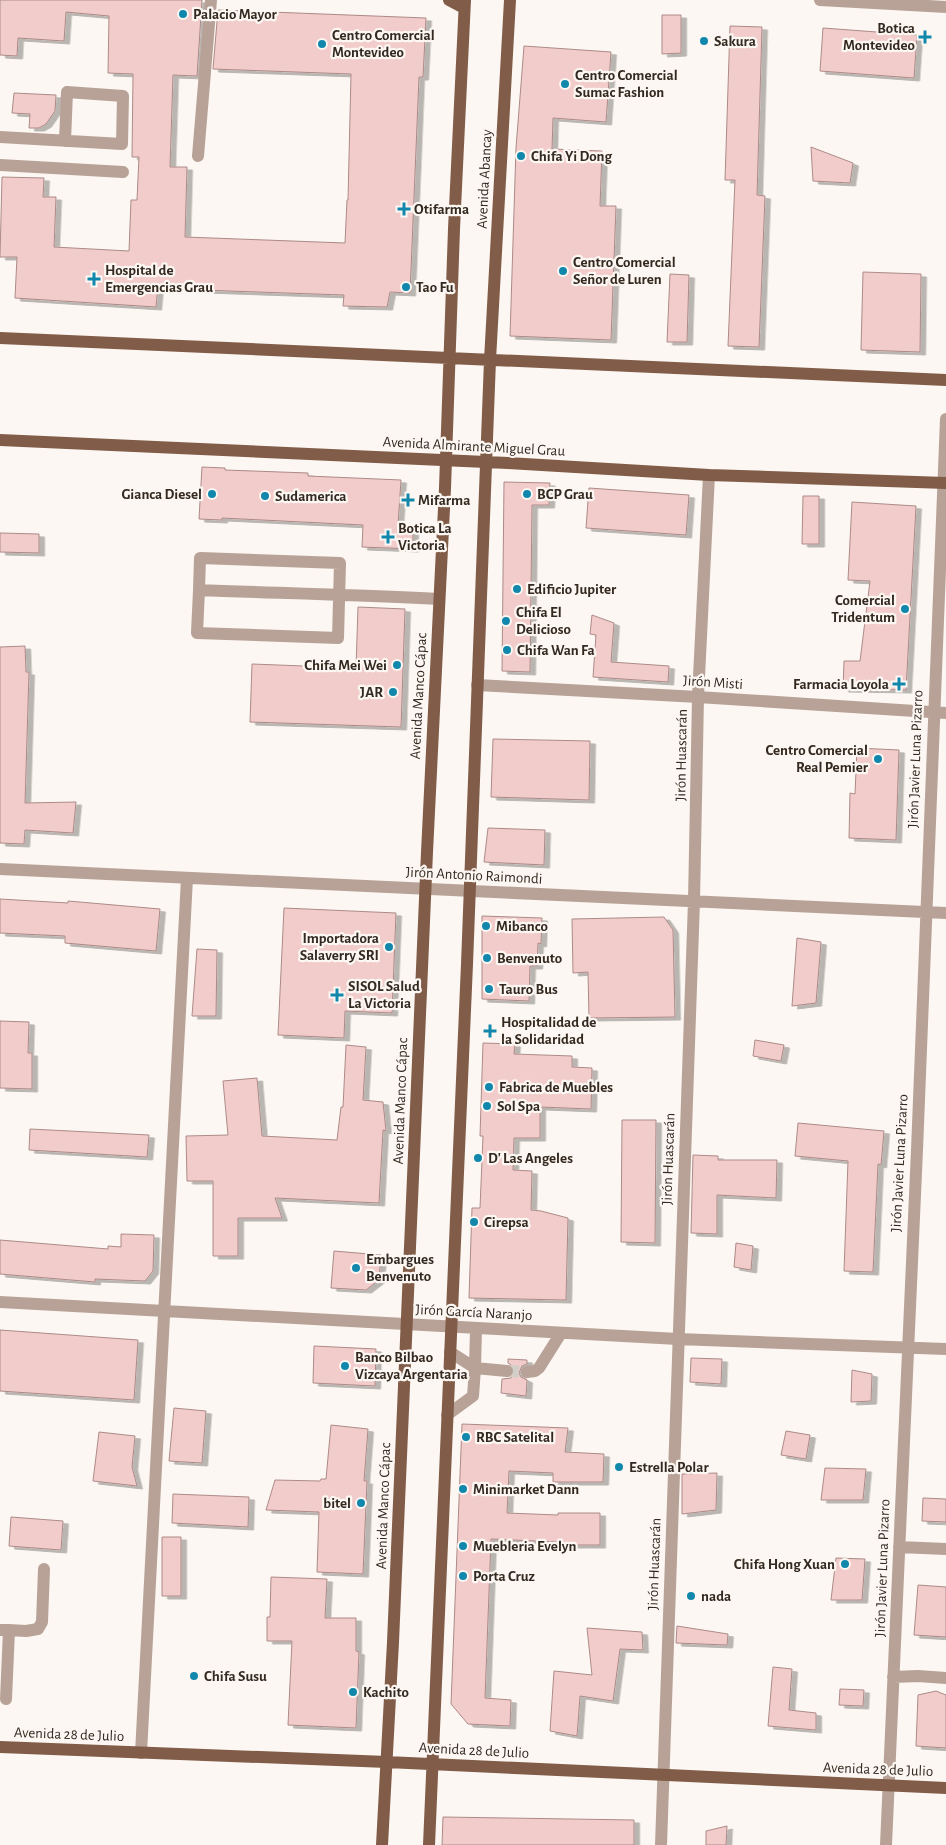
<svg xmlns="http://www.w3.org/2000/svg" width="946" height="1845" font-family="'Alegreya Sans',sans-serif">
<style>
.building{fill:#f1ccca;stroke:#ac8a88;filter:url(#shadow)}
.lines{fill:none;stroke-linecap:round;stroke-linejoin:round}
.minor-tunnel{stroke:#d4cec8;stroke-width:12;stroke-dasharray:12 6;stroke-linecap:butt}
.minor{stroke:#b8a297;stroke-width:12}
.major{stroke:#815c48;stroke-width:12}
.poi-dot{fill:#1287ac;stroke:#fcf7f2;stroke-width:2}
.labels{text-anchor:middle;stroke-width:4.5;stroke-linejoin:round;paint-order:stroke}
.poi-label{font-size:15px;font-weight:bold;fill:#332920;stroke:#fcf7f2;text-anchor:start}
.street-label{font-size:15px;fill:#332920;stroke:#fcf7f2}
</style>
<defs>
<filter id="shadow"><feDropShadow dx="5.5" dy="3" stdDeviation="0" flood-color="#0004"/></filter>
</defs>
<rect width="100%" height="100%" fill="#fcf7f2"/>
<!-- building -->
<path class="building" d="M 0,0 L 202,0 L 197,76 L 173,75 L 170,167 L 187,167 L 185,237 L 345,243 L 347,200 L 348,200 L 351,74 L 213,69 L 218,10 L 426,18 L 423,77 L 419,77 L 410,293 L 390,292 L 387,307 L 343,306 L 344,295 L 200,290 L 200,288 L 158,286 L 156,307 L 15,298 L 17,257 L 0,257 L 2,177 L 44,178 L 43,197 L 56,197 L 54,247 L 129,251 L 131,200 L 137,200 L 139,157 L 132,157 L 133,74 L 108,73 L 109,16 L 66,12 L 64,41 L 18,38 L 17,56 L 0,55 Z
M 662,15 L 681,15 L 681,53 L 662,54 Z
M 730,26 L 762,27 L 757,195 L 765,196 L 759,347 L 728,346 L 735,180 L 725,180 Z
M 823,28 L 917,35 L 914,78 L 820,71 Z
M 524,46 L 611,52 L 606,122 L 553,118 L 552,149 L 602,151 L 600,206 L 616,206 L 611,340 L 510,336 L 516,148 Z
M 14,93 L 56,95 L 55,111 L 46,124 L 39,128 L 29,128 L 30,114 L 12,113 Z
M 811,147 L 853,163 L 850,183 L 813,181 Z
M 863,272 L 921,274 L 920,352 L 861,350 Z
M 670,274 L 689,275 L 687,342 L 667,342 Z
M 202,467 L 225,468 L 225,470 L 308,473 L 308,476 L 401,480 L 398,525 L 413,526 L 413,549 L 362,547 L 363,525 L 222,518 L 222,520 L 199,519 Z
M 504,482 L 550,483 L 549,505 L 532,505 L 530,672 L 502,671 Z
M 589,488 L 689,495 L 686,535 L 586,528 Z
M 803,496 L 819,496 L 819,544 L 802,544 Z
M 852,502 L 916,506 L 906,690 L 843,689 L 844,661 L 860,661 L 870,581 L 848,580 Z
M 0,533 L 39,534 L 39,553 L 0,552 Z
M 358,607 L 405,609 L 401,727 L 250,722 L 252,664 L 356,668 Z
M 592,615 L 614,623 L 611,662 L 669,666 L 668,682 L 593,677 L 596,635 L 590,634 Z
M 25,646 L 26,672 L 29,672 L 25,803 L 76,802 L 73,833 L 25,830 L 24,844 L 0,843 L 0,647 Z
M 493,739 L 590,741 L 589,800 L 491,797 Z
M 857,748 L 899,750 L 896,840 L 849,838 L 850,793 L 855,794 Z
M 488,828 L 545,830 L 544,865 L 484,862 Z
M 0,899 L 68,903 L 68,901 L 160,909 L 156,951 L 65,943 L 65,936 L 0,933 Z
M 284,908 L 396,913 L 392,1013 L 345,1011 L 344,1038 L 278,1035 Z
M 482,916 L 542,918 L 541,944 L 538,943 L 537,966 L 530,966 L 529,1001 L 482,999 Z
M 664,917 L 673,930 L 675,1017 L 589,1018 L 588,972 L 573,973 L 572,919 Z
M 797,938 L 821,942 L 816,1003 L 792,1006 Z
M 197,949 L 217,950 L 216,1016 L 192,1016 Z
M 0,1021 L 29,1022 L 28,1053 L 32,1053 L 32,1089 L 0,1088 Z
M 755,1040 L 784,1045 L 781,1061 L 753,1056 Z
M 483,1043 L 515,1044 L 514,1054 L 572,1056 L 572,1067 L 592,1068 L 591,1109 L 540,1107 L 540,1138 L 514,1138 L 513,1170 L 532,1171 L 531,1210 L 541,1211 L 568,1218 L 566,1300 L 469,1298 L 472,1208 L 480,1208 L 483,1136 L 480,1136 Z
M 346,1045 L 366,1047 L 363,1100 L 383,1102 L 386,1131 L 383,1130 L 379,1203 L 275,1198 L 282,1218 L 238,1218 L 238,1256 L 213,1256 L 213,1181 L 187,1181 L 186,1136 L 228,1135 L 223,1081 L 257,1078 L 262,1136 L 337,1140 L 341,1107 L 343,1107 Z
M 622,1120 L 656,1120 L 655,1243 L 621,1242 Z
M 798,1123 L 884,1131 L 881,1165 L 878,1164 L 873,1272 L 844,1271 L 848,1161 L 795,1156 Z
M 30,1129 L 149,1135 L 147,1157 L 29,1150 Z
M 693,1155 L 718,1156 L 718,1160 L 777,1160 L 776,1198 L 717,1195 L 717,1234 L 691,1233 Z
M 121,1234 L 154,1235 L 153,1271 L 145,1281 L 95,1279 L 95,1282 L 0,1274 L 0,1240 L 108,1249 L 108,1246 L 121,1247 Z
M 736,1243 L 753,1246 L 751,1270 L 734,1267 Z
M 334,1251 L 381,1255 L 379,1280 L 366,1290 L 331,1288 Z
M 0,1330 L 138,1340 L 134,1400 L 0,1391 Z
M 314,1346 L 376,1349 L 375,1386 L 313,1383 Z
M 691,1358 L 722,1359 L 721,1384 L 690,1382 Z
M 508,1359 L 527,1360 L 527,1364 L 522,1366 L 519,1373 L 521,1377 L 527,1380 L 526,1396 L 501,1393 L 502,1379 L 511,1378 L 515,1372 L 514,1367 L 508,1363 Z
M 852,1370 L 872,1374 L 871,1401 L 851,1402 Z
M 174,1408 L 206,1411 L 202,1463 L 169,1461 Z
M 462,1424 L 568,1428 L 565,1452 L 604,1454 L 603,1482 L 553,1482 L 553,1473 L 509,1471 L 507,1513 L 558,1515 L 558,1513 L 600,1513 L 600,1545 L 558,1545 L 558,1542 L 491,1539 L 485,1698 L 511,1700 L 510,1726 L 468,1724 L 451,1704 Z
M 331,1425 L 368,1429 L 364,1481 L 367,1481 L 363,1574 L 317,1572 L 319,1512 L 266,1510 L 275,1480 L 320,1481 L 321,1479 L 326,1479 Z
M 786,1431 L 810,1435 L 806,1459 L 781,1455 Z
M 99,1432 L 135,1436 L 132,1467 L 137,1486 L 93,1481 Z
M 825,1468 L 866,1469 L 863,1500 L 821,1500 Z
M 717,1473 L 716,1510 L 682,1514 L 682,1474 Z
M 173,1494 L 249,1497 L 248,1527 L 172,1523 Z
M 923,1498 L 946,1499 L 946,1522 L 922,1521 Z
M 11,1517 L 63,1521 L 61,1550 L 9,1546 Z
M 162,1537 L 181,1537 L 181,1596 L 162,1596 Z
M 836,1558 L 865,1559 L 862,1600 L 831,1600 Z
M 271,1577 L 327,1579 L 325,1618 L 356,1618 L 356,1651 L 359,1652 L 356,1728 L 288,1725 L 292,1641 L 267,1641 L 267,1617 L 270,1617 Z
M 918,1585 L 946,1587 L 946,1637 L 914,1635 Z
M 677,1626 L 728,1634 L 727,1645 L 676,1643 Z
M 587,1628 L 642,1632 L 643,1650 L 620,1649 L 613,1701 L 580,1696 L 577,1736 L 550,1731 L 554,1671 L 592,1675 Z
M 773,1667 L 792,1669 L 789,1710 L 816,1713 L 816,1730 L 768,1726 Z
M 840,1689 L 864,1690 L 863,1706 L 839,1705 Z
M 936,1691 L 946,1695 L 946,1748 L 916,1746 L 918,1695 Z
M 443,1817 L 634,1820 L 634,1845 L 442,1845 Z
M 727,1826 L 726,1845 L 706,1845 L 706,1831 Z"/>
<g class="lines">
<!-- minor-tunnel -->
<path class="minor-tunnel" d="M 507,1371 L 527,1372"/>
<!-- minor -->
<path class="minor" d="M 820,0 L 946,7
M 0,137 L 122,144 L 123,96 L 67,92 L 65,141
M 198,156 L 211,0
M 0,165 L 123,172
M 199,590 L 197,633 L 338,638 L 340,563 L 200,558 L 199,590 C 279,593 359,595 439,599
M 477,685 L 698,697 L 946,713
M 0,869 L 946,913
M 0,1302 L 678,1339 L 946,1349
M 476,1329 L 475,1368 L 507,1371
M 527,1372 L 535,1371 L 539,1368 L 561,1333
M 447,1415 L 473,1396 L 475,1368 L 450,1352
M 899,1547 L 946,1549
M 0,1630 L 9,1630 L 6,1699
M 9,1630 L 26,1631 L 38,1629 L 42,1622 L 44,1569
M 893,1677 L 918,1676 L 946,1678
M 141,1753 L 187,878
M 661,1845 L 694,901 L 698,697 L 709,475
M 886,1845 L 917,1150 L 946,419"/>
<!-- major -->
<path class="major" d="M 449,0 L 464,8
M 0,338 L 946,380
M 0,440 L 508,463 L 709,475 L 946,483
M 0,1747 L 387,1762 L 946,1788
M 382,1845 L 393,1642 L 427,852 L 445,488 L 454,229 L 465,0
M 429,1845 L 467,964 L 490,360 L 510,0"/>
</g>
<!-- markers -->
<g class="poi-dot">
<circle cx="183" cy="14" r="5"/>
<path d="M922.5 29.5h5v5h5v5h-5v5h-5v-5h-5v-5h5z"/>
<circle cx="704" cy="41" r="5"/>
<circle cx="322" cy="44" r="5"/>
<circle cx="565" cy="84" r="5"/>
<circle cx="521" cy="156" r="5"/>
<path d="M401.5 201.5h5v5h5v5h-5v5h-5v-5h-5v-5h5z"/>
<circle cx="563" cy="271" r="5"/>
<path d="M91.5 271.5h5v5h5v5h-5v5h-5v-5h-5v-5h5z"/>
<circle cx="406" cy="287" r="5"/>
<circle cx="212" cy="494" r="5"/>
<circle cx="527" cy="494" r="5"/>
<circle cx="265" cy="496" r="5"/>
<path d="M405.5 492.5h5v5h5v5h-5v5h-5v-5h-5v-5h5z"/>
<path d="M385.5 529.5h5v5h5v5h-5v5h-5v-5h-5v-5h5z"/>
<circle cx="517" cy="589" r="5"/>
<circle cx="905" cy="609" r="5"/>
<circle cx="506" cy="621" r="5"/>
<circle cx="507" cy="650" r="5"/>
<circle cx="397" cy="665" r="5"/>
<path d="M896.5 676.5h5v5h5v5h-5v5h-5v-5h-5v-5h5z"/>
<circle cx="393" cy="692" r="5"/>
<circle cx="878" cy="759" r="5"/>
<circle cx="486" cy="926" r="5"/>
<circle cx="389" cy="947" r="5"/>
<circle cx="487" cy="958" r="5"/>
<circle cx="489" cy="989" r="5"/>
<path d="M334.5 987.5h5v5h5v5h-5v5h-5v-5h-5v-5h5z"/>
<path d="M487.5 1023.5h5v5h5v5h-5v5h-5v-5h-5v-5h5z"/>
<circle cx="489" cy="1087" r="5"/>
<circle cx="487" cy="1106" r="5"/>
<circle cx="478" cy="1158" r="5"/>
<circle cx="474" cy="1222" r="5"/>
<circle cx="356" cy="1268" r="5"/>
<circle cx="345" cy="1366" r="5"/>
<circle cx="466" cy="1437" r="5"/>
<circle cx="619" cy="1467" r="5"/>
<circle cx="463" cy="1489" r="5"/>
<circle cx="361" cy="1503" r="5"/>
<circle cx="463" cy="1546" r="5"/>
<circle cx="845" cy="1564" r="5"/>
<circle cx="463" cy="1576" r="5"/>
<circle cx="691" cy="1596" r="5"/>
<circle cx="194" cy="1676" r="5"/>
<circle cx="353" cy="1692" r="5"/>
</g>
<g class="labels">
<!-- poi labels -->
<g class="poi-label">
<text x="193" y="19">Palacio Mayor</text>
<text x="915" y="33" text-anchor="end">Botica<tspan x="915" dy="17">Montevideo</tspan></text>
<text x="332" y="40">Centro Comercial<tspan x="332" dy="17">Montevideo</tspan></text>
<text x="714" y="46">Sakura</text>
<text x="575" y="80">Centro Comercial<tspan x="575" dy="17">Sumac Fashion</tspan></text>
<text x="531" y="161">Chifa Yi Dong</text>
<text x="414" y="214">Otifarma</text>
<text x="573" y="267">Centro Comercial<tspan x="573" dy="17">Señor de Luren</tspan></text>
<text x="105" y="275">Hospital de<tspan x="105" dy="17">Emergencias Grau</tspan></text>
<text x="416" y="292">Tao Fu</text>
<text x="202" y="499" text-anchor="end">Gianca Diesel</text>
<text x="537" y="499">BCP Grau</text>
<text x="275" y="501">Sudamerica</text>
<text x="418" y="505">Mifarma</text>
<text x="398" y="533">Botica La<tspan x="398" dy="17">Victoria</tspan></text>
<text x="527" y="594">Edificio Jupiter</text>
<text x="895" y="605" text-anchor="end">Comercial<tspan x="895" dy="17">Tridentum</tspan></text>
<text x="516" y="617">Chifa El<tspan x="516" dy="17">Delicioso</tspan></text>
<text x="517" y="655">Chifa Wan Fa</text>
<text x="387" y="670" text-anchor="end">Chifa Mei Wei</text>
<text x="889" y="689" text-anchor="end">Farmacia Loyola</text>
<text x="383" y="697" text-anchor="end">JAR</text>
<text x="868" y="755" text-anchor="end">Centro Comercial<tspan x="868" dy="17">Real Pemier</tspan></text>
<text x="496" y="931">Mibanco</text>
<text x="379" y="943" text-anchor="end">Importadora<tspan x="379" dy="17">Salaverry SRI</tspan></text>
<text x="497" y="963">Benvenuto</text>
<text x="348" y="991">SISOL Salud<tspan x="348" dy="17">La Victoria</tspan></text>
<text x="499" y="994">Tauro Bus</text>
<text x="501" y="1027">Hospitalidad de<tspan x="501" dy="17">la Solidaridad</tspan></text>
<text x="499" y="1092">Fabrica de Muebles</text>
<text x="497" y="1111">Sol Spa</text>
<text x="488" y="1163">D' Las Angeles</text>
<text x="484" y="1227">Cirepsa</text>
<text x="366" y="1264">Embargues<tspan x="366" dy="17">Benvenuto</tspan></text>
<text x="355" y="1362">Banco Bilbao<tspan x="355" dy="17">Vizcaya Argentaria</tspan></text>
<text x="476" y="1442">RBC Satelital</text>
<text x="629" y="1472">Estrella Polar</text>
<text x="473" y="1494">Minimarket Dann</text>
<text x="351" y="1508" text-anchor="end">bitel</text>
<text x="473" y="1551">Muebleria Evelyn</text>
<text x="835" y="1569" text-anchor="end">Chifa Hong Xuan</text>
<text x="473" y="1581">Porta Cruz</text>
<text x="701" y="1601">nada</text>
<text x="204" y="1681">Chifa Susu</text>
<text x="363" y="1697">Kachito</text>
</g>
<!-- street labels -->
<g class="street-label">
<text transform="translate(484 179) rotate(-87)" y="5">Avenida Abancay</text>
<text transform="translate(474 446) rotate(3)" y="5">Avenida Almirante Miguel Grau</text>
<text transform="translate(713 682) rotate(4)" y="5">Jirón Misti</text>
<text transform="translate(418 696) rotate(-87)" y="5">Avenida Manco Cápac</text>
<text transform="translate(681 755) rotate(-89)" y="5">Jirón Huascarán</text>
<text transform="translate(915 759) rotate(-88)" y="5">Jirón Javier Luna Pizarro</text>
<text transform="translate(474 875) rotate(3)" y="5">Jirón Antonio Raimondi</text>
<text transform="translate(400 1101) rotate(-88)" y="5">Avenida Manco Cápac</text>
<text transform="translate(668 1159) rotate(-88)" y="5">Jirón Huascarán</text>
<text transform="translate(899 1163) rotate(-87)" y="5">Jirón Javier Luna Pizarro</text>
<text transform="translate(474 1312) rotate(3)" y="5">Jirón García Naranjo</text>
<text transform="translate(383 1506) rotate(-88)" y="5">Avenida Manco Cápac</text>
<text transform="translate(654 1564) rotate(-88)" y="5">Jirón Huascarán</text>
<text transform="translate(882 1568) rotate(-88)" y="5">Jirón Javier Luna Pizarro</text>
<text transform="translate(69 1734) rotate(2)" y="5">Avenida 28 de Julio</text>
<text transform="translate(474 1750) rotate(3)" y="5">Avenida 28 de Julio</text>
<text transform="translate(878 1769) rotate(2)" y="5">Avenida 28 de Julio</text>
</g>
</g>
</svg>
